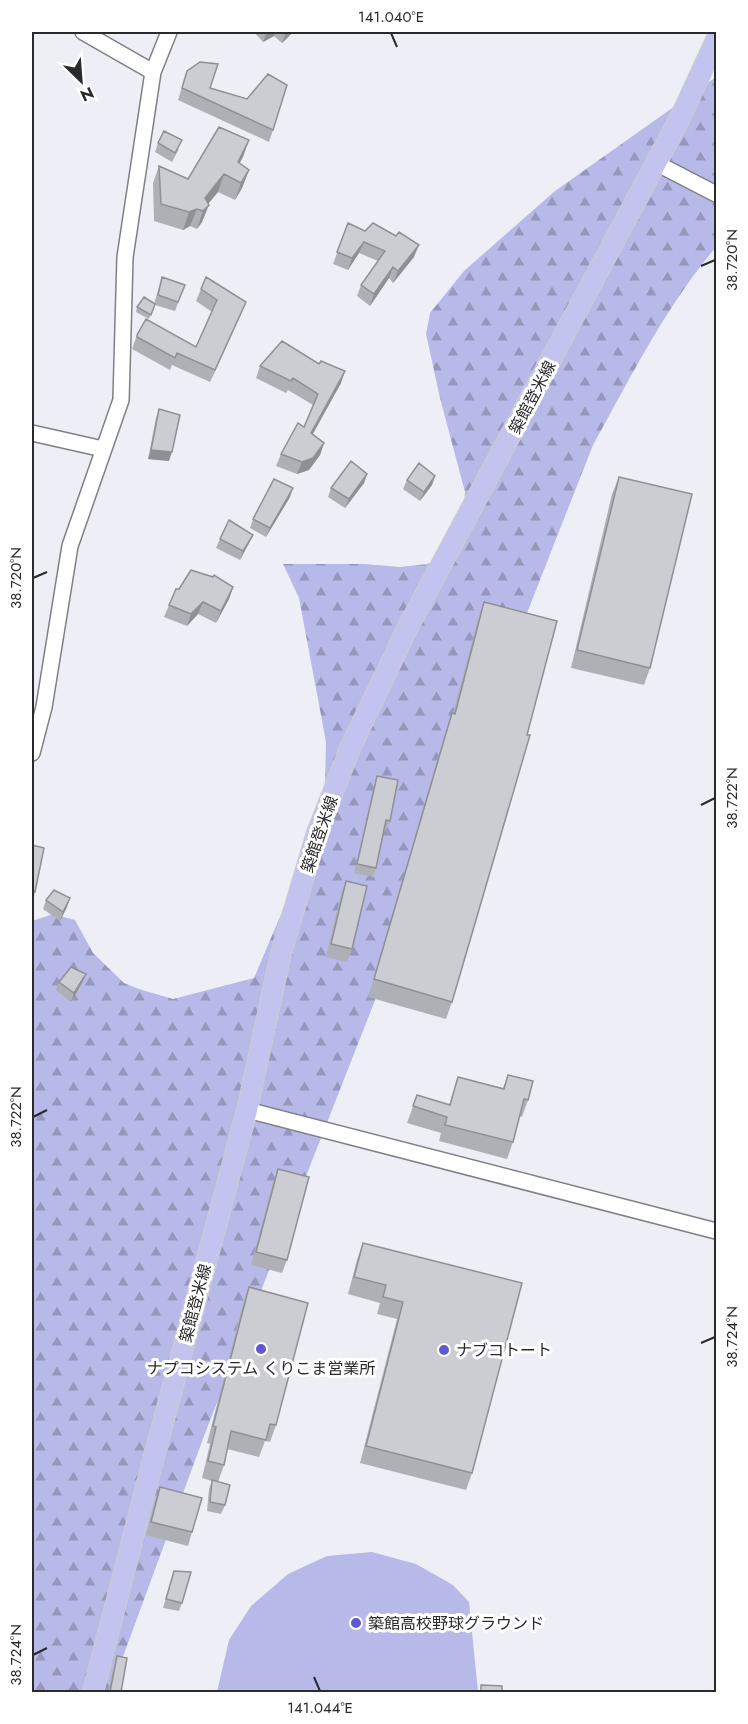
<svg xmlns="http://www.w3.org/2000/svg" width="748" height="1724" font-family="Jost,'Noto Sans JP',sans-serif">
<style>
.grass{fill:#b7bae8}
.forest{fill:url(#forest-firs)}
.lines{fill:none;stroke-linecap:round;stroke-linejoin:round}
.minor-casing{stroke:#7f8086;stroke-width:18}
.major-casing{stroke:#cccccd;stroke-width:22}
.minor{stroke:#fff;stroke-width:15}
.major{stroke:#c2c4ef;stroke-width:20}
.wall{fill:#afb0b5}
.shaded-wall{fill:#8f9094}
.building{fill:#cccdd3;stroke:#8f9094;stroke-width:1.5}
.ticks{fill:none;stroke:#2a2a2d;stroke-width:2}
.poi-dot{fill:#6159d2;stroke:#fff;stroke-width:2}
.labels{text-anchor:middle;stroke-width:6;stroke-linejoin:round;paint-order:stroke}
.street-label{font-size:16px;fill:#2a2a2d;stroke:#fff}
.poi-label{font-size:16px;fill:#2a2a2d;stroke:#fff;text-anchor:start}
.neatline{fill:none;stroke:#2a2a2d;stroke-width:2}
.ticks-label{font-size:15px;text-anchor:middle;fill:#2a2a2d}
</style>
<defs>
<pattern id="forest-firs" width="22" height="20" patternUnits="userSpaceOnUse" patternTransform="scale(1.5)"><rect width="22" height="20" fill="#b7bae8"/><path d="M5 1l3.5 6h-7zM16 11l3.5 6h-7z" fill="#9597bc"/></pattern>
</defs>
<rect width="100%" height="100%" fill="#eeeff6"/>
<!-- grass -->
<path class="grass" d="M 372,1552 L 416,1564 L 453,1585 L 469,1602 L 478,1692 L 217,1692 L 229,1640 L 251,1606 L 288,1574 L 327,1556 Z"/>
<!-- forest -->
<path class="forest" d="M 716,77 L 716,247 C 666,306 631,377 593,445 L 204,1436 L 110,1692 L 32,1692 L 32,921 L 53,914 L 75,920 L 93,953 L 124,983 L 139,989 L 173,999 L 254,978 L 285,905 L 324,821 L 326,742 L 299,598 L 283,564 L 364,564 L 400,567 L 427,564 L 446,555 L 462,528 L 465,492 L 440,398 L 426,334 L 430,313 L 464,271 L 555,191 Z"/>
<g class="lines">
<defs>
<path id="minor" d="M 83,32 L 153,72
M 656,163 L 716,194
M 32,433 L 103,449
M 32,753 L 44,707 L 70,546 L 121,400 L 125,257 L 153,72 L 169,32
M 247,1110 L 716,1231"/>
<path id="major" d="M 93,1692 L 152,1464 L 247,1110 L 281,953 L 317,833 L 351,746 L 409,625 L 680,118 L 716,40"/>
</defs>
<!-- minor casing -->
<use href="#minor" class="minor-casing"/>
<!-- major casing -->
<use href="#major" class="major-casing"/>
<!-- minor -->
<use href="#minor" class="minor"/>
<!-- major -->
<use href="#major" class="major"/>
</g>
<!-- wall -->
<path class="wall" d="M 254,32 L 293,32 L 282,43 L 274,36 L 263,42 Z
M 187,71 L 210,88 L 273,130 L 269,142 L 178,100 Z
M 249,140 L 239,164 L 249,170 L 242,188 L 235,200 L 218,192 L 208,204 L 202,222 L 197,229 L 190,226 L 183,230 L 154,221 L 153,183 L 159,166 L 188,179 Z
M 158,143 L 179,149 L 172,162 L 155,152 Z
M 348,223 L 414,257 L 393,283 L 389,278 L 370,306 L 357,296 L 361,285 L 378,261 L 359,253 L 348,270 L 333,264 Z
M 162,277 L 185,285 L 175,311 L 155,305 L 149,319 L 136,312 L 137,307 L 154,304 Z
M 201,289 L 241,314 L 210,382 L 172,365 L 170,370 L 132,349 L 137,335 L 196,347 L 212,312 L 196,301 Z
M 260,366 L 341,383 L 313,434 L 324,443 L 320,455 L 309,470 L 297,474 L 276,466 L 281,454 L 304,427 L 313,405 L 288,390 L 286,393 L 256,378 Z
M 159,409 L 169,461 L 148,459 L 156,418 Z
M 367,474 L 364,483 L 345,508 L 328,497 L 331,488 Z
M 435,476 L 432,485 L 420,501 L 403,489 L 407,480 Z
M 619,477 L 650,668 L 644,685 L 571,668 L 612,494 Z
M 290,497 L 266,537 L 250,528 L 253,519 Z
M 253,535 L 249,543 L 240,560 L 216,548 L 220,539 Z
M 233,587 L 229,599 L 216,623 L 198,614 L 187,626 L 164,617 L 169,605 L 179,589 Z
M 484,602 L 452,1002 L 446,1019 L 368,997 L 446,730 L 452,713 L 453,713 L 478,619 Z
M 377,776 L 390,821 L 386,830 L 384,829 L 376,868 L 373,877 L 354,873 L 374,785 Z
M 32,845 L 35,892 L 32,903 Z
M 346,881 L 352,949 L 347,962 L 326,957 L 341,894 Z
M 46,900 L 67,907 L 60,921 L 43,909 Z
M 86,974 L 82,983 L 71,1002 L 56,990 L 59,982 Z
M 508,1075 L 528,1100 L 522,1117 L 520,1116 L 513,1142 L 507,1159 L 439,1141 L 441,1133 L 407,1123 L 417,1095 L 449,1105 L 458,1077 L 503,1088 Z
M 278,1169 L 287,1260 L 282,1273 L 251,1265 L 273,1182 Z
M 363,1243 L 522,1283 L 472,1473 L 466,1490 L 360,1463 L 397,1319 L 377,1314 L 380,1303 L 348,1294 L 357,1260 Z
M 249,1287 L 276,1425 L 270,1442 L 265,1441 L 259,1457 L 227,1449 L 224,1465 L 218,1482 L 225,1505 L 221,1514 L 207,1511 L 209,1489 L 212,1481 L 202,1478 L 210,1444 L 207,1443 L 243,1304 Z
M 160,1487 L 192,1532 L 188,1546 L 146,1535 L 155,1500 Z
M 174,1571 L 182,1603 L 179,1611 L 163,1608 Z
M 117,1656 L 121,1692 L 108,1692 L 114,1665 Z"/>
<!-- shaded-wall -->
<path class="shaded-wall" d="M 267,32 L 275,32 L 274,36 L 263,42 Z
M 286,32 L 293,32 L 282,43 Z
M 249,140 L 243,157 L 231,179 L 238,162 Z
M 249,170 L 242,188 L 235,200 L 241,183 Z
M 224,174 L 218,192 L 202,211 L 205,198 Z
M 209,205 L 202,222 L 197,229 L 203,211 Z
M 197,209 L 190,226 L 183,230 L 189,212 Z
M 364,242 L 359,253 L 348,270 L 352,258 Z
M 419,245 L 414,257 L 393,283 L 398,271 Z
M 393,267 L 389,278 L 370,306 L 374,294 Z
M 246,302 L 241,314 L 210,382 L 215,370 Z
M 345,371 L 341,383 L 307,444 L 311,433 Z
M 324,443 L 320,455 L 309,470 L 297,474 L 302,462 Z
M 151,450 L 172,452 L 169,461 L 148,459 Z
M 367,474 L 364,483 L 345,508 L 349,499 Z
M 435,476 L 432,485 L 420,501 L 424,492 Z
M 293,488 L 290,497 L 266,537 L 270,528 Z
M 253,535 L 249,543 L 240,560 L 243,551 Z
M 233,587 L 229,599 L 216,623 L 221,611 Z
M 203,602 L 198,614 L 187,626 L 191,614 Z
M 70,898 L 67,907 L 60,921 L 63,912 Z
M 86,974 L 82,983 L 71,1002 L 74,993 Z"/>
<!-- building -->
<path class="building" d="M 200,62 L 218,64 L 210,88 L 247,99 L 268,74 L 287,85 L 273,130 L 182,88 L 187,71 Z
M 219,127 L 249,140 L 238,162 L 249,170 L 241,183 L 224,174 L 205,198 L 209,205 L 203,211 L 197,209 L 189,212 L 161,204 L 159,166 L 188,179 Z
M 164,131 L 182,140 L 175,153 L 158,143 Z
M 348,223 L 365,231 L 373,223 L 396,236 L 399,232 L 419,245 L 398,271 L 393,267 L 374,294 L 361,285 L 385,251 L 364,242 L 352,258 L 337,252 Z
M 162,277 L 185,285 L 178,302 L 158,295 Z
M 206,277 L 246,302 L 215,370 L 177,353 L 175,358 L 137,337 L 137,335 L 146,319 L 196,347 L 217,300 L 201,289 Z
M 144,297 L 155,304 L 151,315 L 137,307 Z
M 282,341 L 319,364 L 321,361 L 345,371 L 311,433 L 324,443 L 313,458 L 302,462 L 281,454 L 298,423 L 304,427 L 318,394 L 293,378 L 291,381 L 260,366 Z
M 159,409 L 180,415 L 172,452 L 151,450 Z
M 351,461 L 367,474 L 349,499 L 331,488 Z
M 419,463 L 435,476 L 424,492 L 407,480 Z
M 619,477 L 692,494 L 650,668 L 577,650 Z
M 274,479 L 293,488 L 270,528 L 253,519 Z
M 229,520 L 253,535 L 243,551 L 220,539 Z
M 191,570 L 213,577 L 214,575 L 233,587 L 221,611 L 203,602 L 191,614 L 169,605 L 176,589 L 179,589 Z
M 484,602 L 557,621 L 527,735 L 530,735 L 452,1002 L 374,979 L 452,713 L 455,714 Z
M 377,776 L 398,780 L 390,821 L 386,820 L 376,868 L 357,864 Z
M 32,845 L 44,848 L 35,892 L 32,891 Z
M 346,881 L 367,886 L 352,949 L 331,944 Z
M 54,890 L 70,898 L 63,912 L 46,900 Z
M 71,967 L 86,974 L 74,993 L 59,982 Z
M 508,1075 L 533,1081 L 528,1100 L 524,1099 L 513,1142 L 445,1125 L 447,1117 L 413,1106 L 417,1095 L 450,1105 L 458,1077 L 504,1089 Z
M 278,1169 L 309,1177 L 287,1260 L 256,1252 Z
M 363,1243 L 522,1283 L 472,1473 L 366,1446 L 403,1302 L 383,1297 L 386,1285 L 354,1277 Z
M 249,1287 L 308,1303 L 276,1425 L 270,1424 L 266,1440 L 231,1431 L 224,1465 L 208,1461 L 216,1427 L 213,1426 Z
M 212,1480 L 230,1485 L 225,1505 L 210,1502 Z
M 160,1487 L 202,1498 L 192,1532 L 151,1522 Z
M 174,1571 L 191,1572 L 182,1603 L 166,1599 Z
M 117,1656 L 127,1658 L 121,1692 L 110,1692 Z
M 481,1685 L 502,1686 L 502,1692 L 481,1692 Z"/>
<!-- ticks -->
<path class="ticks" d="M 391,33 L 397,47M 701,266 L 715,260M 33,578 L 47,572M 701,805 L 715,798M 33,1117 L 47,1110M 701,1343 L 715,1337M 33,1655 L 47,1648M 314,1677 L 320,1691"/>
<!-- markers -->
<g class="poi-dot">
<circle cx="261" cy="1349" r="6"/>
<circle cx="444" cy="1350" r="6"/>
<circle cx="356" cy="1623" r="6"/>
</g>
<g class="labels">
<!-- street labels -->
<g class="street-label">
<text transform="translate(532 397) rotate(-62)" y="6">築館登米線</text>
<text transform="translate(319 834) rotate(-71)" y="6">築館登米線</text>
<text transform="translate(195 1303) rotate(-75)" y="6">築館登米線</text>
</g>
<!-- poi labels -->
<g class="poi-label">
<text x="456" y="1356">ナブコトート</text>
<text x="261" y="1374" text-anchor="middle">ナプコシステム くりこま営業所</text>
<text x="368" y="1629">築館高校野球グラウンド</text>
</g>
</g>
<!-- border -->
<rect width="748" height="1724" fill="none" stroke="#ffffff" stroke-width="66"/>
<!-- north arrow -->
<g transform="translate(81 81) rotate(155)" stroke="#ffffff" stroke-width="4.5" paint-order="stroke">
<path d="M0-4.5L10 22L0 15L-10 22Z" fill="#2a2a2d"/>
<text y="-9" font-size="16" font-weight="bold" text-anchor="middle" fill="#2a2a2d">N</text>
</g>
<rect x="33" y="33" width="682" height="1658" class="neatline"/>
<g class="ticks-label">
<text x="391" y="22">141.040°E</text>
<text transform="translate(732 260) rotate(-90)" y="5">38.720°N</text>
<text transform="translate(16 578) rotate(-90)" y="5">38.720°N</text>
<text transform="translate(732 798) rotate(-90)" y="5">38.722°N</text>
<text transform="translate(16 1117) rotate(-90)" y="5">38.722°N</text>
<text transform="translate(732 1337) rotate(-90)" y="5">38.724°N</text>
<text transform="translate(16 1655) rotate(-90)" y="5">38.724°N</text>
<text x="320" y="1713">141.044°E</text>
</g>
</svg>
